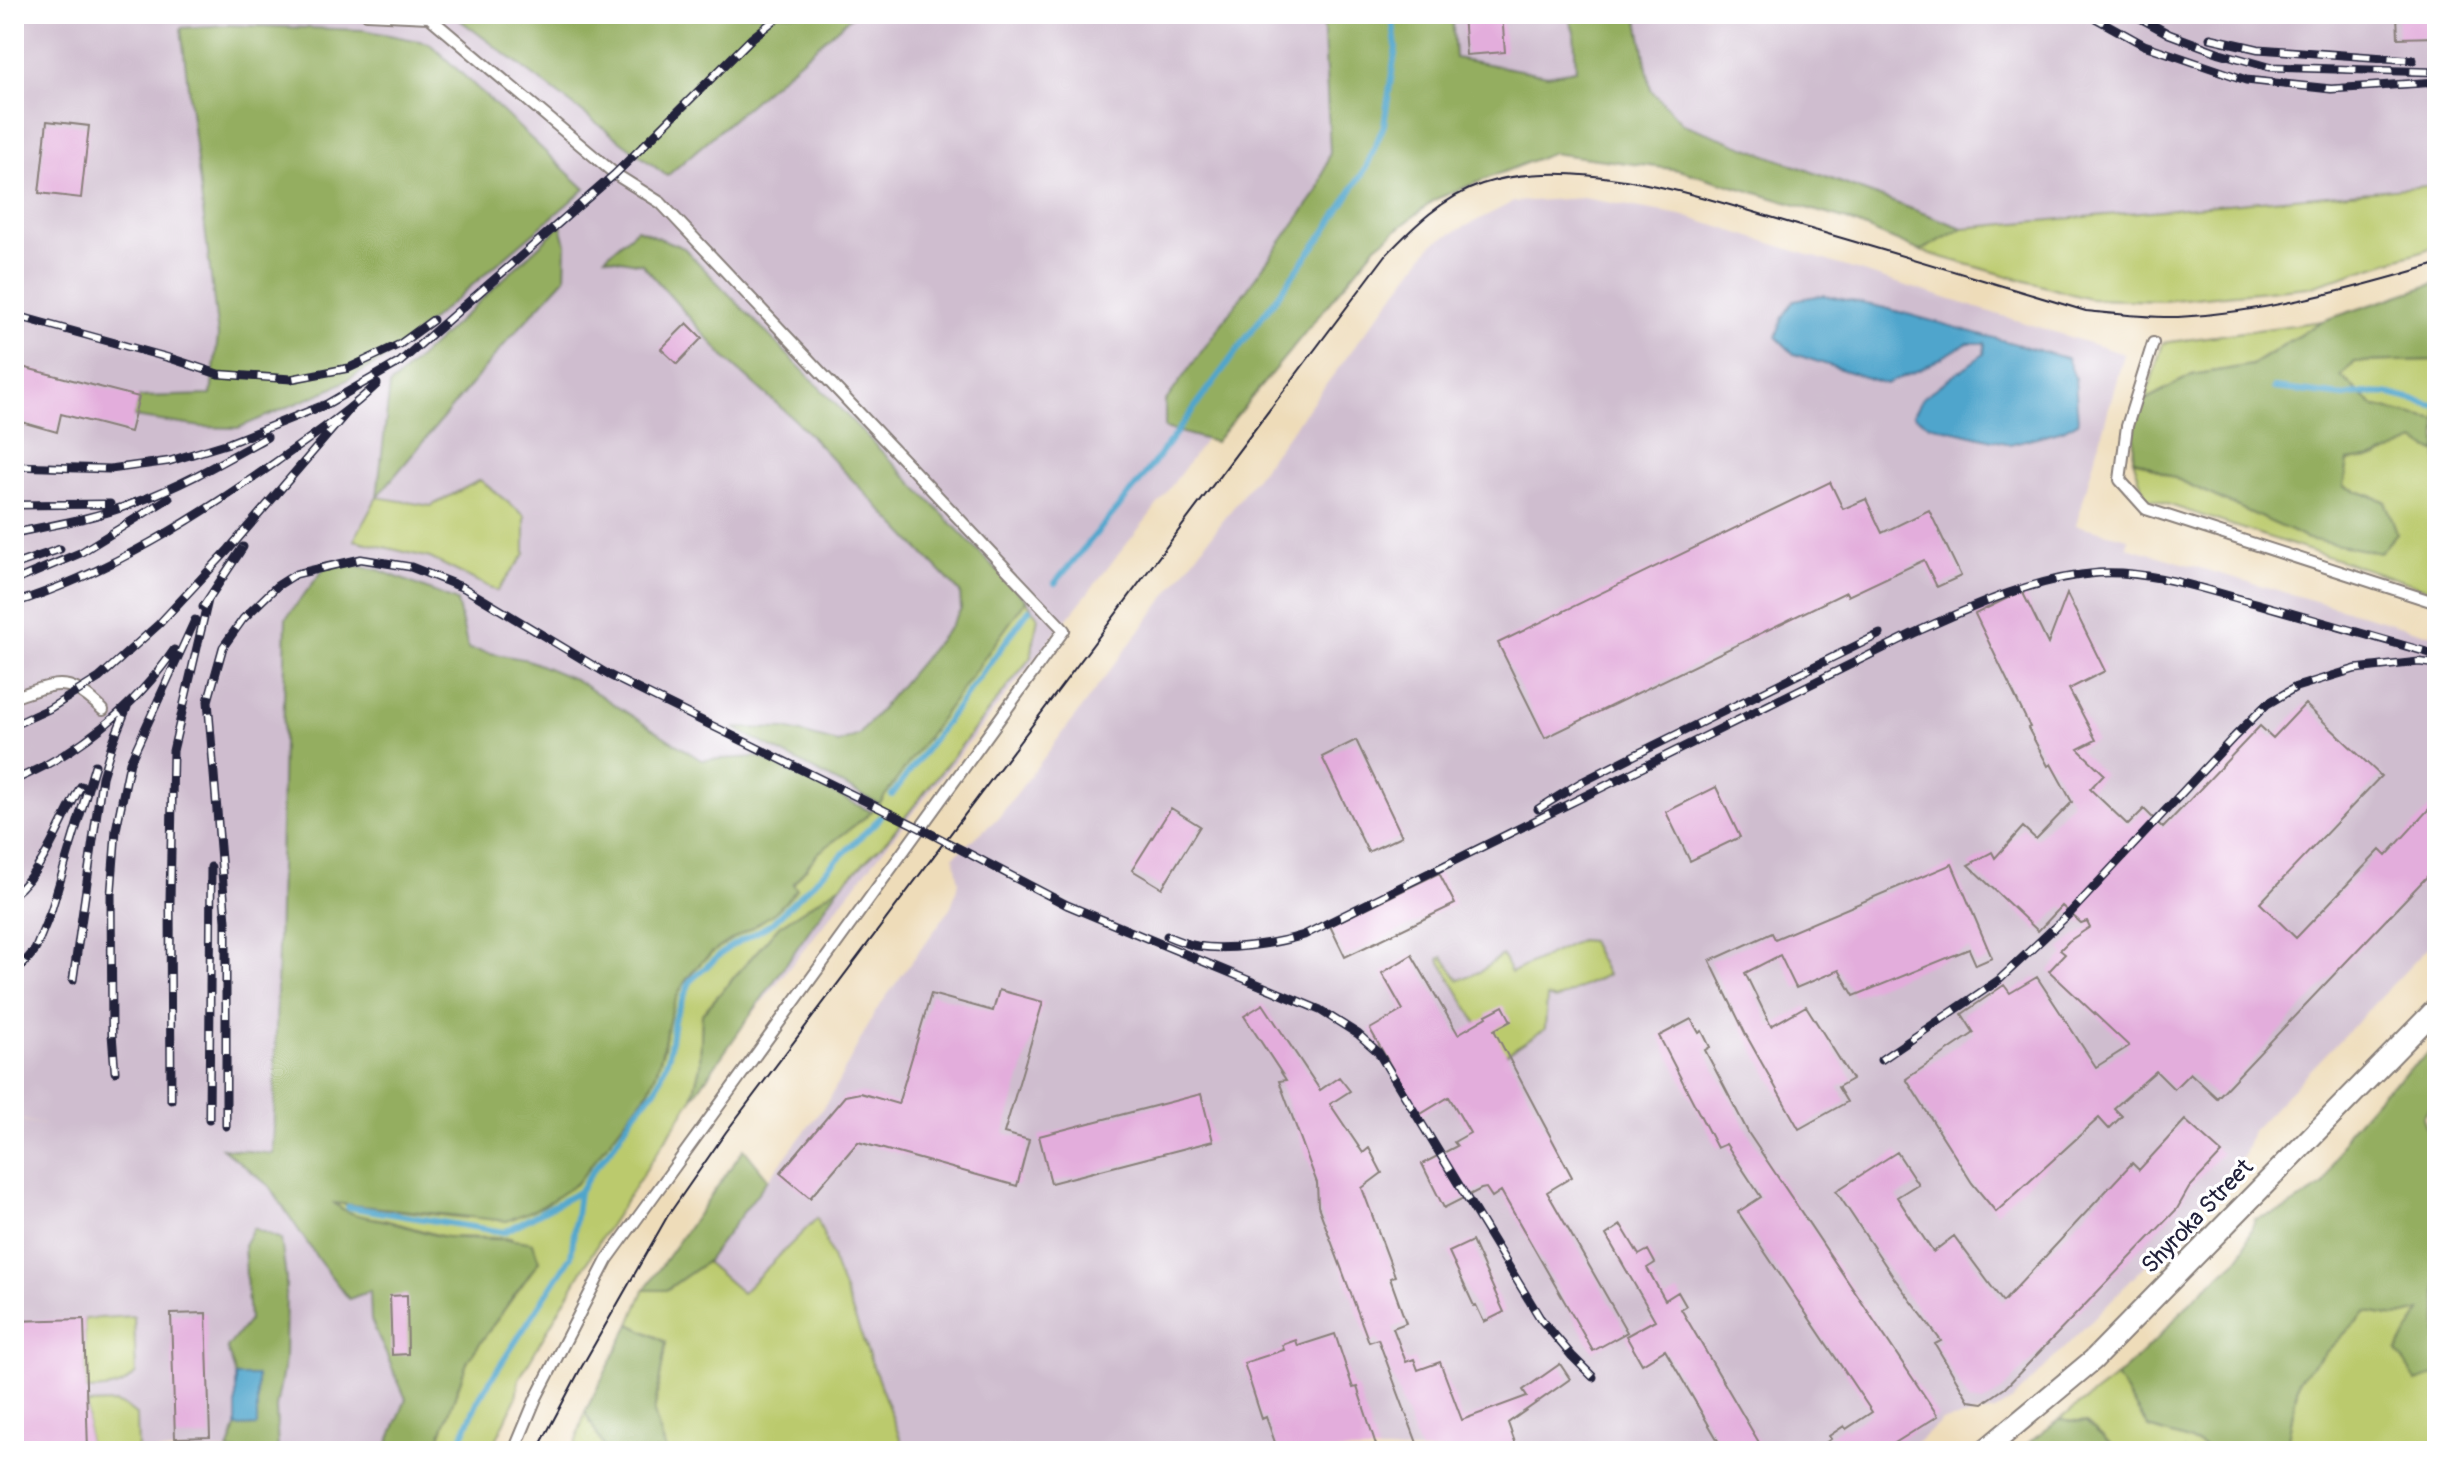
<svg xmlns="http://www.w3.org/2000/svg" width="2451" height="1465" font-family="Pangolin,sans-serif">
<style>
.industrial{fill:#cfbdcf}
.green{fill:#bbca6d;stroke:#6e7654;stroke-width:2}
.forest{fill:#94ae60;stroke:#5b684e;stroke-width:2}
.water{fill:#50a5cc;stroke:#396484;stroke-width:2}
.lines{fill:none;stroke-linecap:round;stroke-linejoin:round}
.stream{stroke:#50a5cc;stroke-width:6}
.building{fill:#e3addc}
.service-casing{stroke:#887f7a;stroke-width:14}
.minor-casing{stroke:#887f7a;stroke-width:24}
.service{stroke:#fff;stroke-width:10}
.minor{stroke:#fff;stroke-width:20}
.tram{stroke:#22223b;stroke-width:2}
.rail-casing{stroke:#22223b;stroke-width:9}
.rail{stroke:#fff;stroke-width:6;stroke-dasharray:18;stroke-linecap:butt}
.labels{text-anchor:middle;stroke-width:7;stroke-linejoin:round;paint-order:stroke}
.street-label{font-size:24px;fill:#22223b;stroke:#fff}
</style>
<rect width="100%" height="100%" fill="#fff"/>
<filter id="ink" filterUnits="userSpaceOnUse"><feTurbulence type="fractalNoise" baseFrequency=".0125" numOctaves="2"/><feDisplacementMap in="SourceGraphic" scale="16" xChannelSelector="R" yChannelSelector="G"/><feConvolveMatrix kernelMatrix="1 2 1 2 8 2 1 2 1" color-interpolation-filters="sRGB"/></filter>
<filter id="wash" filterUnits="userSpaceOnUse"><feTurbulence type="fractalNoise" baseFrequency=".006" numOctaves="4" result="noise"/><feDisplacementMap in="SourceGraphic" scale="32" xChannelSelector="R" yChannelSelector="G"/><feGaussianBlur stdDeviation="1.8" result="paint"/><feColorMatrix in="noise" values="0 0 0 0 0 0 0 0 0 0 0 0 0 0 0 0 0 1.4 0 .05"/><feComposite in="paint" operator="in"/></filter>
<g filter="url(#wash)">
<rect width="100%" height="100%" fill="#eedcb9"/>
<!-- industrial -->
<path class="industrial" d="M 14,14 L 2437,14 L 2437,185 L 1963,228 L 1837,196 L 1538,107 L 1422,148 L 1149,516 L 571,1242 L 373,1271 L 421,1451 L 14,1451 L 14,1119 L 44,1125 L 14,1118 Z
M 1583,198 L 1681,215 L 2124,354 L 2076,525 L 2128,538 L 2127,547 L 2437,636 L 2437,938 L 2252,1131 L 2243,1157 L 2207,1196 L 2197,1213 L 2013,1400 L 1995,1411 L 1942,1421 L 1906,1451 L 905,1451 L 818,1218 L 742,1293 L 706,1262 L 830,1098 L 875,1012 L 950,909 L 959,883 L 954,856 L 999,817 L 1433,243 L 1513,202 Z"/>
<!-- green -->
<path class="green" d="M 2437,185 L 2437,246 L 2309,287 L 2163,301 L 2089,299 L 1920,251 L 1963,228 Z
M 2322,321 L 2251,365 L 2192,375 L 2145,400 L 2163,343 Z
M 2437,360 L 2437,420 L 2375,407 L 2341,376 L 2355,362 Z
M 2415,441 L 2437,453 L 2437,592 L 2145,497 L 2133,459 L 2308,539 L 2385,501 L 2343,486 L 2348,461 L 2378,457 Z
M 480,480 L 525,516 L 525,554 L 497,591 L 430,558 L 354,540 L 377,497 L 431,506 Z
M 1026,600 L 1038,617 L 1031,657 L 887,840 L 840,886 L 779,926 L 702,1014 L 700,1066 L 692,1099 L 600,1240 L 519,1379 L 516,1398 L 491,1451 L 435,1451 L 468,1360 L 539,1261 L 511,1238 L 445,1237 L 385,1220 L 355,1215 L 344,1211 L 333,1203 L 466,1218 L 577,1183 L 648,1091 L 664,1048 L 667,1023 L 674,1001 L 686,981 L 703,960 L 723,943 L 777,910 L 797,889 L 793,884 L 818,853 L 872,812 Z
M 1580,940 L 1590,941 L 1607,975 L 1555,1000 L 1547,997 L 1545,1029 L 1506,1054 L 1490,1046 L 1439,959 L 1443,957 L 1459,980 L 1481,971 L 1502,955 L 1511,973 Z
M 817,1218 L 905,1451 L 666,1451 L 654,1413 L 666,1342 L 630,1324 L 644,1290 L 666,1290 L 706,1262 L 742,1293 Z
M 2422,1310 L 2416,1382 L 2437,1374 L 2437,1451 L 2274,1451 L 2287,1445 L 2299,1379 L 2366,1312 L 2396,1317 Z
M 134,1316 L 136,1373 C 122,1390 107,1389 86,1390 L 84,1319 Z
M 2116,1377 L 2149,1428 L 2198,1443 L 2214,1451 L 2119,1451 L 2086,1423 L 2059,1420 Z
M 114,1403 L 124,1406 L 137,1416 L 138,1451 L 88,1451 L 87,1404 Z
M 585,1412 L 604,1447 L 617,1451 L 573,1451 Z"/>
<!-- forest -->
<path class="forest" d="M 452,14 L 854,14 L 667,176 Z
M 1323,14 L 1452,14 L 1455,58 L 1547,75 L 1576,70 L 1574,31 L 1567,14 L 1633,14 L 1638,20 L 1651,90 L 1683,124 L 1963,228 L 1920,251 L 1847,220 L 1679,170 L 1551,153 L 1436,199 L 1376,246 L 1215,442 L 1165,428 L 1165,402 L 1318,191 L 1330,152 Z
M 226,25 L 364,30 L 429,43 L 585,189 L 389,356 L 331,389 L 238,428 L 202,427 L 133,417 L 139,397 L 211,395 L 218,336 L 181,28 Z
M 561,225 L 566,244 L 565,278 L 509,339 L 377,497 L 390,385 Z
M 637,229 L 684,248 L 1026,600 L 879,804 L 734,728 L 786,729 L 838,743 L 859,735 L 949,628 L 961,609 L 960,592 L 795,420 L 727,360 L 642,264 L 605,257 Z
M 2437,283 L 2437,360 L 2355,362 L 2341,376 L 2375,407 L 2437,420 L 2437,453 L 2415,441 L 2378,457 L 2348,461 L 2344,486 L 2385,501 L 2397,533 L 2380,553 L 2308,539 L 2133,459 L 2135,423 L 2145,400 L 2192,375 L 2252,365 L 2322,321 Z
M 330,561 L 379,570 L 457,601 L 468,649 L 528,660 L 576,680 L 701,760 L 759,757 L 872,812 L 818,853 L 793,884 L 797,889 C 790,897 783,905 775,912 C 741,938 708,945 683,985 C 663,1018 667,1057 648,1091 L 577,1183 L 543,1206 L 507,1221 L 334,1203 C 349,1217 367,1216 386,1221 C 406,1225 426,1235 447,1237 C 476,1240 504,1236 533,1243 L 539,1261 L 468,1360 L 435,1451 L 385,1451 L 406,1399 L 371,1320 L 370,1291 L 349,1299 L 320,1262 L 269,1186 L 222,1148 L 273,1154 L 286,618 Z
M 840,886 L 692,1099 L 700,1066 L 702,1014 L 779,926 Z
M 2437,1046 L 2437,1095 L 2423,1117 L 2437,1161 L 2437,1374 L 2417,1382 L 2397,1351 L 2421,1311 L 2396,1317 L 2366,1312 L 2299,1379 L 2287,1445 L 2274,1451 L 2214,1451 L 2198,1443 L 2149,1428 L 2116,1377 L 2157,1339 L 2194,1298 L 2241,1256 L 2255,1219 L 2284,1210 L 2324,1185 L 2347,1133 L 2383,1092 Z
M 744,1149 L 768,1179 L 706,1262 L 666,1290 L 644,1290 Z
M 253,1228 L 281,1239 L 286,1279 L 285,1360 L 276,1407 L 278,1451 L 228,1451 L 236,1427 L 257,1426 L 257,1376 L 236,1376 L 227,1348 L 249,1320 L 244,1245 Z
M 630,1324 L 666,1342 L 654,1413 L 666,1451 L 617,1451 L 604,1447 L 585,1412 Z
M 2059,1420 L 2086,1423 L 2119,1451 L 2018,1451 Z"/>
<!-- water -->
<path class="water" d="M 1823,295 L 1885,308 L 2067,358 L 2075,378 L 2078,422 L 2063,430 L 2010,444 L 1929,425 L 1913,415 L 1923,397 L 1984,354 L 1985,343 L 1968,343 L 1921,369 L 1886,384 L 1794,354 L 1776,337 L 1783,317 L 1794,300 Z
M 236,1376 L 257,1376 L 257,1426 L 236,1427 Z"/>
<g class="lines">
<!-- stream -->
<path class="stream" d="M 2274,388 L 2344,396 L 2365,393 L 2390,394 L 2437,406
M 1055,583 L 1141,480 L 1325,232 L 1366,168 L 1384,125 L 1396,47 L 1392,14
M 892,795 L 1029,610
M 348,1207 L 504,1232 L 579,1192 L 594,1169 L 612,1148 L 633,1115 L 657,1087 L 669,1055 L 674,1020 L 691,980 L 728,948 L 771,924 L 881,817
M 456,1451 L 479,1398 L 571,1256 L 579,1192"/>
</g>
<g id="blocks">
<!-- building -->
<path class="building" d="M 1463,14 L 1502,14 L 1505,52 L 1466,55 Z
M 2397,14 L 2437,14 L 2437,37 L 2398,38 Z
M 47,121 L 89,126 L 81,198 L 39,193 Z
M 687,323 L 702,338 L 677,364 L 661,349 Z
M 14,365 L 139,397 L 130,432 L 61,414 L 57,432 L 14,420 Z
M 1830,482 L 1843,509 L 1866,499 L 1882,533 L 1929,510 L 1961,576 L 1937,587 L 1924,560 L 1848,596 L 1846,592 L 1545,738 L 1498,643 Z
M 2022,591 L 2048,644 L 2067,594 L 2105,671 L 2069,689 L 2096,740 L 2078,749 L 2104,774 L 2090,789 L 2128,825 L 2144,809 L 2163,828 L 2260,726 L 2273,738 L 2305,704 L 2381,776 L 2260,903 L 2296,938 L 2380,850 L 2386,856 L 2437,800 L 2437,866 L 2217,1098 L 2190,1073 L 2174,1089 L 2156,1071 L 2114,1108 L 2122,1116 L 2109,1129 L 2099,1118 L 1996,1212 L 1972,1183 L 1906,1079 L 1974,1033 L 1962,1014 L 2004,985 L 2010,993 L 2037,977 L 2096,1067 L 2129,1046 L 2049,971 L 2065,954 L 2060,950 L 2069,941 L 2090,927 L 2087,921 L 2081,923 L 2062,906 L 2038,931 L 1968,865 L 1992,852 L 1995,858 L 2023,827 L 2036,839 L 2072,802 L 2051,764 L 2048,766 L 2028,728 L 2030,727 L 1975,614 Z
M 1356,740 L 1402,836 L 1368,852 L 1322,757 Z
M 1716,787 L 1740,837 L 1690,861 L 1666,812 Z
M 1171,808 L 1200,826 L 1162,888 L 1132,870 Z
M 1952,864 L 1992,958 L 1976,965 L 1969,949 L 1854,996 L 1839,970 L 1796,988 L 1780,955 L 1745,973 L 1771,1026 L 1806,1006 L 1852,1079 L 1838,1087 L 1847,1102 L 1799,1129 L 1746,1035 L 1710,961 L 1772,933 L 1775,939 Z
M 1439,873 L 1455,904 L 1345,957 L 1330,926 Z
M 1412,955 L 1458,1034 L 1487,1017 L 1486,1015 L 1503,1006 L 1511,1021 L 1494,1030 L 1572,1177 L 1547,1192 L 1627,1332 L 1593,1351 L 1501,1191 L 1492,1197 L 1486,1188 L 1481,1189 L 1444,1208 L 1422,1164 L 1457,1146 L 1454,1142 L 1470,1133 L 1449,1097 L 1419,1115 L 1370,1029 L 1403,1010 L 1382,973 Z
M 999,990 L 1043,1002 L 1004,1133 L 1029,1140 L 1017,1186 L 858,1142 L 810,1198 L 780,1173 L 845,1096 L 860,1093 L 898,1104 L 931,994 L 993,1011 Z
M 1263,1004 L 1320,1090 L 1339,1077 L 1350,1091 L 1330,1104 L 1363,1153 L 1369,1148 L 1382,1173 L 1362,1188 L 1395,1276 L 1390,1278 L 1406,1323 L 1393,1328 L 1406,1362 L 1414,1359 L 1418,1370 L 1440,1362 L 1462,1420 L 1527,1396 L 1523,1390 L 1560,1364 L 1570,1379 L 1508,1423 L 1518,1451 L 1420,1451 L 1378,1339 L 1369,1342 L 1318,1206 L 1317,1183 L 1279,1081 L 1286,1080 L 1244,1016 Z
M 1691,1019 L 1699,1033 L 1702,1031 L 1710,1047 L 1705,1050 L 1749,1134 L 1938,1416 L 1882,1451 L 1813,1451 L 1831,1439 L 1829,1436 L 1844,1426 L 1846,1429 L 1872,1412 L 1738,1212 L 1761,1197 L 1726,1144 L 1717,1148 L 1659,1036 Z
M 1201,1094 L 1213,1141 L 1051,1183 L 1039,1136 Z
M 2185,1120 L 2222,1153 L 2189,1188 L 2177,1209 L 2005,1388 L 1983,1403 L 1969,1401 L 1935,1344 L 1941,1341 L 1894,1278 L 1836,1191 L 1897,1152 L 1918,1184 L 1897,1197 L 1933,1252 L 1954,1236 L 2003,1302 L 2132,1163 L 2139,1170 Z
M 1621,1225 L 1639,1255 L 1648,1250 L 1655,1263 L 1647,1268 L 1665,1300 L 1678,1292 L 1686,1306 L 1681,1309 L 1764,1451 L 1724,1451 L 1665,1350 L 1642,1364 L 1626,1336 L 1655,1320 L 1606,1235 Z
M 1472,1241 L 1504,1312 L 1484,1322 L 1476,1305 L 1474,1306 L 1449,1252 Z
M 407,1295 L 408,1354 L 392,1355 L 390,1296 Z
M 206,1313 L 210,1437 L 175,1438 L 171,1314 Z
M 84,1319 L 88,1451 L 14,1451 L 14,1321 Z
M 1335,1334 L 1353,1388 L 1357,1387 L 1378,1451 L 1278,1451 L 1266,1417 L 1262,1419 L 1244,1363 L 1284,1350 L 1282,1345 L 1296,1340 L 1298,1346 Z"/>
</g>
</g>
<g filter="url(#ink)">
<use href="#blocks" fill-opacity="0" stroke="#887f7a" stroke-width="2"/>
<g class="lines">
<defs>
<path id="service" d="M 367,14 L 429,17
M 429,14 L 429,17 L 615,174 L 661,203 L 1064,630 L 607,1260 L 536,1398 L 514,1451
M 2153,343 L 2127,426 L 2120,480 L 2146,509 L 2437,603
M 14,697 C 59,683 67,675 103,710"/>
<path id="minor" d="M 1984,1451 L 2093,1360 L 2437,1008"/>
</defs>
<!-- service casing -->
<use href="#service" class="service-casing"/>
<!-- minor casing -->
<use href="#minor" class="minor-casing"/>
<!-- service -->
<use href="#service" class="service"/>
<!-- minor -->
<use href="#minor" class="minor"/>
<!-- tram -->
<path class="tram" d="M 537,1451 L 581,1368 L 667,1217 L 726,1132 L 1386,255 C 1414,226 1443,197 1482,184 C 1581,152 1717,202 1814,230 C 1905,256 1995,284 2086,311 C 2116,314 2148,318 2178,317 C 2267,312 2353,289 2437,264"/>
<defs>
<path id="rail" d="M 2088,14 L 2144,45 L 2246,80 L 2331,89 L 2437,82
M 2133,14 L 2169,34 L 2220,53 L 2269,67 L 2435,72
M 2210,38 L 2258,49 L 2413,60
M 14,315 L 173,359 L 218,374 L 291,379 L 349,368 L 400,344 L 433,320
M 14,466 L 110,469 L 170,461 L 229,443 L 327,404 L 400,362 L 615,174 L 752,38 L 782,14
M 14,505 L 110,504
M 14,533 C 54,525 96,518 134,503 C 181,486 224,461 267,437
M 14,565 L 60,549
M 14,581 L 80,553 L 169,498
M 14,603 C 109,573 195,519 276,462 C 311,437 346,414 377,384
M 203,607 L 243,547
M 14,725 L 49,709 L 99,678 L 159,624 L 229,549 L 348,411
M 14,780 C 76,755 136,706 174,650
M 1538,809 L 1580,783 L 1633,756 L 1880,634
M 14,894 C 44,870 61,820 81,786
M 1167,936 C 1176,940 1187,944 1197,946 C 1227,951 1275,944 1304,935 L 1914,633 C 1974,606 2033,578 2099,573 C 2151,570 2205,590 2255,603 C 2315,620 2376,637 2437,655
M 14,975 L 35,950 L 51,911 L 95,765
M 73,980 L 102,777 L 112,744 L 127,707
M 1881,1060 L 1999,980 L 2070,913 L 2234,737 L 2267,704 L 2296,687 L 2355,669 L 2419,662 L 2437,664
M 115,1072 L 112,1034 L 111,895 L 116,830 L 130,762 L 195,620
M 171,1100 L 170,901 L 173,751 L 208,600
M 209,1119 L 211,867
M 226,1126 L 226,921 L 208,701 L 223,647 L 243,619 L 277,586 L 296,574 L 361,559 L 411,567 L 464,588 L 609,675 L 920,828 L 1067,905 L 1320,1010 L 1358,1034 L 1378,1052 L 1540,1318 L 1572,1356 L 1593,1377"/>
</defs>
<!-- rail casing -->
<use href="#rail" class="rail-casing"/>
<!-- rail -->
<use href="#rail" class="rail"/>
</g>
</g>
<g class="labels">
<!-- street labels -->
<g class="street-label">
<text transform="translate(2197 1216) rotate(-46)" y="8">Shyroka Street</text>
</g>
</g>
<!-- margin -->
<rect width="2451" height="1465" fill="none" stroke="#fff" stroke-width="48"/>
</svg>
